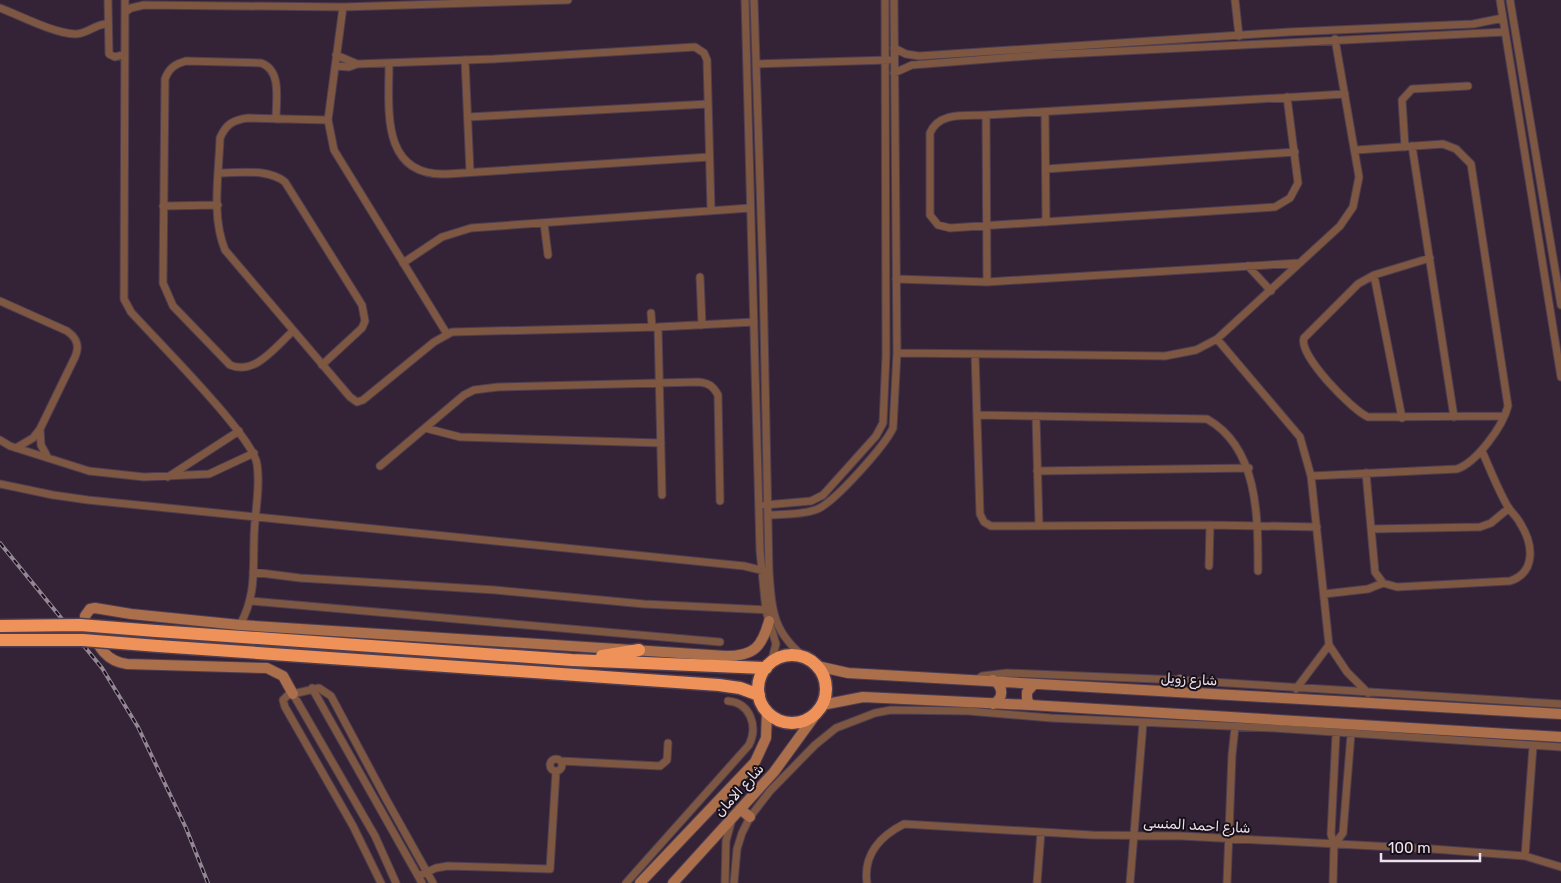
<svg xmlns="http://www.w3.org/2000/svg" width="1561" height="883" font-family="Rubik,Cairo,sans-serif">
<style>
.lines{fill:none;stroke-linecap:round;stroke-linejoin:round}
.street-casing{stroke:#4e3e50;stroke-width:9}
.secondary-casing{stroke:#4e3e50;stroke-width:12}
.highway-casing{stroke:#4e3e50;stroke-width:15}
.street{stroke:#7d5741;stroke-width:7}
.secondary{stroke:#ab6f4c;stroke-width:10}
.highway{stroke:#ee9259;stroke-width:12}
.rail-casing{stroke:#948695;stroke-width:4}
.rail{stroke:#171018;stroke-width:2;stroke-dasharray:5.5;stroke-linecap:butt}
.highway-bridge-casing{stroke:#4e3e50;stroke-width:15;stroke-linecap:butt}
.highway-bridge{stroke:#ee9259;stroke-width:12}
.labels{text-anchor:middle;stroke-width:4;stroke-linejoin:round;paint-order:stroke}
.street-label{font-size:14px;fill:#ece1ed;stroke:#171018}
</style>
<rect width="100%" height="100%" fill="#342336"/>
<g class="lines">
<defs>
<path id="street" d="M 108,0 L 109,54 L 115,57 L 125,54
M 125,0 L 124,299 L 131,312 C 155,339 253,436 257,464 C 261,488 254,515 254,540 C 253,572 256,595 240,625
M 745,0 L 760,551 L 766,611 L 776,644 L 771,663
M 754,0 L 763,276 L 769,572 C 772,612 773,633 807,659
M 1235,0 L 1239,36
M 1500,0 L 1561,377
M 1510,0 L 1561,305
M 343,7 L 328,120 L 334,150 L 447,334
M 0,8 C 21,16 53,33 75,34 C 88,34 96,23 108,24
M 125,12 L 131,8 L 144,5 L 343,7 L 568,0
M 894,48 L 906,54 L 919,56 L 1289,32 L 1473,24 L 1503,18
M 336,55 L 357,64
M 465,60 L 470,172
M 389,63 C 389,109 380,177 447,174 L 709,157
M 756,64 L 889,60
M 335,66 L 349,67 L 357,64 L 494,59 L 695,47 L 704,53 L 707,60 L 711,210
M 894,73 L 912,65 L 1042,55 L 1505,32
M 1287,97 L 1298,183 L 1290,198 L 1275,207 L 950,228 L 938,225 L 930,215 L 930,133 C 939,111 967,116 986,115 L 1345,94
M 1045,112 L 1046,222
M 986,115 L 987,282
M 468,117 L 708,104
M 276,119 C 276,100 282,70 261,63 L 186,61 C 175,64 169,68 165,79 L 163,283 L 173,306 L 230,365 C 255,376 276,346 293,331
M 328,120 L 248,118 C 233,120 226,124 220,138 C 219,174 211,216 225,250 L 350,397 L 357,402 L 363,400 L 434,342 L 452,332 L 658,327 L 754,322
M 1412,146 L 1454,417
M 1405,147 L 1402,100 L 1412,89 L 1468,86
M 1046,169 L 1295,152
M 219,173 C 240,173 267,168 285,182 L 362,305 L 365,321 L 362,328 L 322,365
M 163,206 L 218,205
M 544,223 L 548,255
M 1430,258 L 1374,275 L 1358,284 L 1304,338 C 1298,355 1352,410 1368,417 L 1504,416
M 403,263 L 442,237 L 471,228 L 750,208
M 1248,266 L 1271,291
M 1374,275 L 1402,418
M 700,277 L 702,325
M 896,279 L 987,282 L 1299,263
M 0,301 L 67,331 C 77,338 80,346 75,357 L 40,429 L 33,438 L 16,448
M 651,313 L 652,327
M 658,327 L 662,495
M 1217,339 L 1300,437 L 1311,476 L 1329,645 L 1347,672 L 1368,693
M 897,353 L 1165,356 L 1196,350 L 1217,339 L 1340,226 L 1353,207 L 1359,177 L 1335,39
M 975,354 L 980,514 L 984,522 L 991,526 L 1210,525 L 1317,527
M 977,415 L 1207,419 C 1259,448 1258,519 1258,571
M 1036,416 L 1039,526
M 425,428 L 460,437 L 661,443
M 40,429 L 41,445 L 48,458
M 0,440 L 10,446 L 89,471 L 144,477 L 209,474 L 254,453
M 380,466 L 464,395 L 474,390 L 498,387 L 698,382 C 709,383 713,386 718,395 L 720,501
M 1037,471 L 1249,468
M 1366,473 L 1375,572 L 1383,583 L 1397,587 L 1510,581 C 1537,572 1533,543 1520,523 C 1517,517 1512,513 1508,507 C 1498,490 1490,469 1482,451
M 1311,476 L 1457,469 C 1477,462 1503,426 1508,406 L 1471,164 L 1456,149 L 1443,144 L 1356,150
M 168,477 L 239,431
M 0,484 L 53,495 L 88,500 L 744,566 L 769,572
M 765,505 L 811,501 L 823,495 L 876,436 L 883,423 L 886,355 L 885,0
M 769,515 C 783,514 801,515 815,510 C 833,505 885,445 893,428 L 897,353 L 894,0
M 1371,529 L 1480,527 L 1491,523 L 1509,508
M 1209,566 L 1210,525
M 253,572 L 300,578 L 495,590 L 644,604 L 769,610
M 1324,594 L 1368,589 L 1383,583
M 251,601 L 720,642
M 978,679 L 982,676 L 1007,673 L 1180,680 L 1561,704
M 312,688 L 422,883
M 1296,689 L 1329,645
M 293,694 L 375,836 L 396,883
M550 765a6 6 0 1 1 12 0a6 6 0 1 1-12 0Z
M 561,761 L 660,766 L 667,760 L 668,743
M 1334,845 L 1343,833 L 1351,734
M 1525,856 L 1533,746
M 418,876 L 436,868 L 448,866 L 550,869 L 556,771
M 381,883 L 353,826 L 285,707 L 283,700 L 288,695 L 319,688 L 331,696 L 385,797 L 433,883
M 626,883 L 749,745 C 758,727 751,703 728,701
M 725,883 L 726,841 L 732,819
M 734,883 L 737,849 L 742,833 L 750,817 L 770,791 L 815,745 L 836,728 L 875,713 L 891,710 L 968,711 L 1051,718 L 1274,728 L 1561,747
M 867,883 C 863,855 880,836 904,824 L 1092,835 L 1181,836 L 1433,849 L 1525,856 L 1561,867
M 1037,883 L 1041,832
M 1130,883 L 1143,723
M 1227,883 L 1232,755 L 1235,727
M 1333,883 L 1334,845 L 1331,834 L 1336,734"/>
<path id="secondary" d="M 817,666 L 848,673 L 1561,714
M 1180,692 L 1180,680
M 293,694 L 283,676 L 267,668 L 127,664 C 102,661 96,640 85,620 L 85,616 L 90,609 L 95,608 L 131,614 L 240,625 L 726,656 C 754,656 762,647 769,621
M 993,704 C 1004,698 1004,687 993,680
M 822,705 L 863,697 L 1030,705 L 1561,737
M 1030,705 L 1027,699 L 1027,692 L 1034,684
M 740,809 L 750,817
M 640,883 L 755,762 L 766,738 L 767,711
M 673,883 L 774,772 L 819,710"/>
<path id="highway" d="M 156,631 L 572,660 L 766,668
M 158,646 L 719,685 L 740,688 L 759,695
M758 689a34 34 0 1 1 68 0a34 34 0 1 1-68 0Z
M 602,656 L 639,650"/>
</defs>
<!-- street casing -->
<use href="#street" class="street-casing"/>
<!-- secondary casing -->
<use href="#secondary" class="secondary-casing"/>
<!-- highway casing -->
<use href="#highway" class="highway-casing"/>
<!-- street -->
<use href="#street" class="street"/>
<!-- secondary -->
<use href="#secondary" class="secondary"/>
<!-- highway -->
<use href="#highway" class="highway"/>
<defs>
<path id="rail" d="M 0,543 L 102,668 L 138,727 L 186,828 L 208,883"/>
</defs>
<!-- rail casing -->
<use href="#rail" class="rail-casing"/>
<!-- rail -->
<use href="#rail" class="rail"/>
<defs>
<path id="highway-bridge" d="M 0,626 L 80,625 L 156,631
M 0,640 L 83,640 L 158,646"/>
</defs>
<!-- highway-bridge casing -->
<use href="#highway-bridge" class="highway-bridge-casing"/>
<!-- highway-bridge -->
<use href="#highway-bridge" class="highway-bridge"/>
</g>
<g class="labels">
<!-- street labels -->
<g class="street-label">
<text transform="translate(1189 679) rotate(3)" y="5">شارع زويل</text>
<text transform="translate(739 790) rotate(-48)" y="5">شارع الامان</text>
<text transform="translate(1197 825) rotate(3)" y="5">شارع احمد المنسى</text>
</g>
</g>
<!-- scale -->
<path d="M1381 853v8h99v-8" fill="none" stroke="#ece1ed" stroke-width="2.5"/>
<text x="1388" y="853" font-size="15" fill="#ece1ed" stroke="#171018" stroke-width="4" paint-order="stroke">100 m</text>
</svg>
